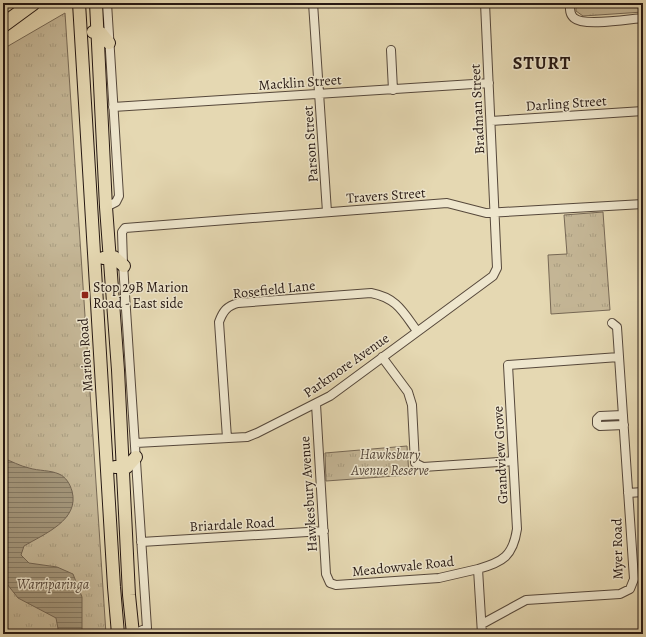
<svg xmlns="http://www.w3.org/2000/svg" width="646" height="637" font-family="Alegreya,serif">
<style>
.park{fill:url(#park-tufts);stroke:#766855}
.water{fill:url(#water-rules);stroke:#726452}
.lines{fill:none;stroke-linecap:round;stroke-linejoin:round}
.minor-casing{stroke:#56483b;stroke-width:10}
.primary-casing{stroke:#261813;stroke-width:14}
.motorway-casing{stroke:#261813;stroke-width:16}
.minor{stroke:#eee6cd;stroke-width:8}
.primary{stroke:#e5d8b2;stroke-width:12}
.motorway{stroke:#e5d8b2;stroke-width:14}
.poi-dot{fill:#8f2418;stroke:#eee6cd;stroke-width:1.5}
.labels{text-anchor:middle;stroke-width:3;stroke-linejoin:round;paint-order:stroke}
.street-label{font-size:14px;fill:#261813;stroke:#eee6cd}
.poi-label{font-size:14px;fill:#261813;stroke:#eee6cd;text-anchor:start}
.park-label{font-size:14px;font-style:italic;fill:#56483b;stroke:#eee6cd}
.district-label{font-size:18px;font-weight:bold;letter-spacing:1px;fill:#261813;stroke:#eee6cd}
</style>
<defs>
<pattern id="park-tufts" width="24" height="20" patternUnits="userSpaceOnUse"><rect width="24" height="20" fill="#c5b797"/><path d="M3 7l-1-3M5 7V3M7 7l1-3M15 17l-1-3M17 17v-4M19 17l1-3" fill="none" stroke="#a99d81"/></pattern>
<pattern id="water-rules" width="6" height="5" patternUnits="userSpaceOnUse"><rect width="6" height="5" fill="#a4977c"/><path d="M0 2.5h6" fill="none" stroke="#857a64"/></pattern>
</defs>
<rect width="100%" height="100%" fill="#e5d8b2"/>
<filter id="stains"><feTurbulence type="fractalNoise" baseFrequency=".005" numOctaves="4"/><feColorMatrix values="0 0 0 0 .2 0 0 0 0 .09 0 0 0 0 .02 0 0 0 .5 -.17"/></filter>
<radialGradient id="worn" r=".72"><stop offset=".6" stop-color="#630" stop-opacity="0"/><stop offset="1" stop-color="#630" stop-opacity=".3"/></radialGradient>
<!-- park -->
<path class="park" d="M 576,3 L 643,3 L 643,12 L 583,16 L 576,11 Z
M 65,13 L 106,634 L 3,634 L 3,49 Z
M 603,212 L 610,310 L 551,314 L 548,255 L 567,254 L 564,215 Z
M 407,446 L 409,475 L 326,481 L 325,453 Z"/>
<!-- water -->
<path class="water" d="M 3,458 C 11,461 20,466 29,468 C 39,471 50,470 59,474 C 66,477 70,484 72,491 C 80,520 44,534 24,546 L 21,555 L 29,563 L 57,567 L 73,574 L 82,597 L 82,634 L 59,634 L 56,618 L 18,598 L 7,584 L 3,566 Z"/>
<g class="lines">
<defs>
<path id="minor" d="M 313,3 L 327,212
M 570,3 C 570,8 569,14 574,18 C 584,27 629,19 643,18
M 391,50 L 393,90
M 113,107 L 489,83
M 491,121 L 643,111
M 106,207 L 116,202 L 119,196 L 107,3
M 382,357 L 408,392 L 412,405 L 415,463 L 423,467 L 513,461
M 316,404 L 326,574 L 330,583 L 336,585 L 439,578 L 478,569
M 623,415 L 600,416 L 597,419 L 597,424 L 600,426 L 624,425
M 227,438 L 219,322 C 223,311 227,306 238,303 L 371,293 C 397,298 403,312 417,331
M 136,443 L 247,437 L 257,433 L 330,396 L 493,276 L 497,268 L 485,3
M 628,493 L 643,492
M 141,542 L 324,531
M 482,624 L 526,600 L 620,594 L 630,589 L 634,579 L 617,327 L 612,323
M 134,634 L 147,628 L 123,264 L 122,232 L 125,228 L 447,203 L 486,213 L 643,204
M 482,634 L 478,569 C 503,562 513,556 517,529 L 508,365 L 619,357"/>
<path id="primary" d="M 79,3 L 114,587 L 118,634
M 96,3 L 106,207 L 118,370 L 129,595 L 133,634
M 93,32 L 101,33 L 109,43
M 103,258 L 114,257 L 124,266
M 115,467 L 127,467 L 136,457"/>
<path id="motorway" d="M 3,25 L 33,3"/>
</defs>
<!-- minor casing -->
<use href="#minor" class="minor-casing"/>
<!-- primary casing -->
<use href="#primary" class="primary-casing"/>
<!-- motorway casing -->
<use href="#motorway" class="motorway-casing"/>
<!-- minor -->
<use href="#minor" class="minor"/>
<!-- primary -->
<use href="#primary" class="primary"/>
<!-- motorway -->
<use href="#motorway" class="motorway"/>
</g>
<!-- markers -->
<rect class="poi-dot" x="81" y="291" width="8" height="8" rx="2"/>
<g class="labels">
<!-- street labels -->
<g class="street-label">
<text transform="translate(300 82) rotate(-4)" y="5">Macklin Street</text>
<text transform="translate(566 103) rotate(-4)" y="5">Darling Street</text>
<text transform="translate(477 109) rotate(-93)" y="5">Bradman Street</text>
<text transform="translate(310 144) rotate(-94)" y="5">Parson Street</text>
<text transform="translate(386 195) rotate(-4)" y="5">Travers Street</text>
<text transform="translate(274 289) rotate(-6)" y="5">Rosefield Lane</text>
<text transform="translate(85 355) rotate(-94)" y="5">Marion Road</text>
<text transform="translate(346 365) rotate(-35)" y="5">Parkmore Avenue</text>
<text transform="translate(500 455) rotate(-93)" y="5">Grandview Grove</text>
<text transform="translate(308 494) rotate(-94)" y="5">Hawkesbury Avenue</text>
<text transform="translate(232 524) rotate(-3)" y="5">Briardale Road</text>
<text transform="translate(617 549) rotate(-91)" y="5">Myer Road</text>
<text transform="translate(403 566) rotate(-6)" y="5">Meadowvale Road</text>
</g>
<!-- poi labels -->
<g class="poi-label">
<text x="93" y="292">Stop 29B Marion<tspan x="93" dy="16">Road - East side</tspan></text>
</g>
<!-- park labels -->
<g class="park-label">
<text x="390" y="459">Hawksbury<tspan x="390" dy="16">Avenue Reserve</tspan></text>
<text x="53" y="589">Warriparinga</text>
</g>
<!-- district labels -->
<g class="district-label">
<text x="542" y="69">STURT</text>
</g>
</g>
<!-- margin -->
<rect width="646" height="637" fill="none" stroke="#e5d8b2" stroke-width="16"/>
<rect x="4" y="4" width="638" height="629" fill="none" stroke="#261813" stroke-width="2"/>
<rect x="8" y="8" width="630" height="621" fill="none" stroke="#261813"/>
<rect width="100%" height="100%" filter="url(#stains)"/>
<rect width="100%" height="100%" fill="url(#worn)"/>
</svg>
